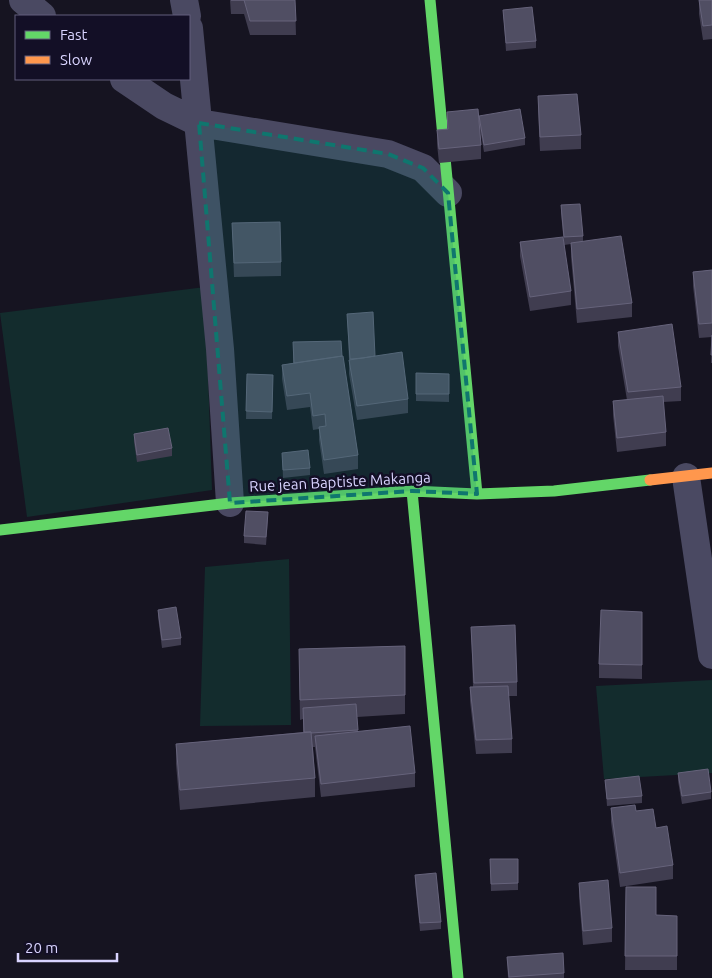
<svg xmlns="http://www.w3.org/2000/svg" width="712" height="978" font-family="Ubuntu,sans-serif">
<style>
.green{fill:#132c2d}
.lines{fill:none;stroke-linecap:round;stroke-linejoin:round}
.street{stroke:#4a4962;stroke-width:28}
.fast{stroke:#63d668;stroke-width:11}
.slow{stroke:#ff974d;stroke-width:11}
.wall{fill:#403d50}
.building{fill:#504e63;stroke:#66637b}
.marked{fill:#0f766e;fill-opacity:0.2;stroke:#0f766e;stroke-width:4;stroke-dasharray:10 6;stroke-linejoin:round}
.labels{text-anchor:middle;stroke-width:5;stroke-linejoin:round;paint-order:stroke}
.street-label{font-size:15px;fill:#d9d4ff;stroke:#130f26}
</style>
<rect width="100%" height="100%" fill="#161421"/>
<!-- green -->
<path class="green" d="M 205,287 L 212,490 L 27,517 L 0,313 Z
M 289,559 L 291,725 L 200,726 L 205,567 Z
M 712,680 L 712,773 L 604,779 L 596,686 Z"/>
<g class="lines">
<!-- street -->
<path class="street" d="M 23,0 L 42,16
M 184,0 L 187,16
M 189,28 L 220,349 L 230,503
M 124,79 L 164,106 L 199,123 L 388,154 L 423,168 L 448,193
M 686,477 L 712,655"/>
<!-- fast -->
<path class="fast" d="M 430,0 L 477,494
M 412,491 L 458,978
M 0,530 L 230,503 L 412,491 L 477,494 L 554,491 L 650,480"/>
<!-- slow -->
<path class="slow" d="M 650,480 L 712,473"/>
</g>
<!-- wall -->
<path class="wall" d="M 230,0 L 295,0 L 296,35 L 250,35 L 244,14 L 231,14 Z
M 699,0 L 712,0 L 712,39 L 703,40 L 699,14 Z
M 503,10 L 536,41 L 536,48 L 506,51 Z
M 538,96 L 581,135 L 581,149 L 540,151 L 538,110 Z
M 447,112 L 479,123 L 479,116 L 525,138 L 525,145 L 484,152 L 479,123 L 481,145 L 481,159 L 439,163 L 437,144 L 437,130 L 447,130 Z
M 561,205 L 583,236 L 583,241 L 632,303 L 632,317 L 577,323 L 571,257 L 571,244 L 564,245 L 561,213 Z
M 232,223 L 281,262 L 281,276 L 234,277 Z
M 520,242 L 571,291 L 571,305 L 530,311 L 520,256 Z
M 712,270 L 712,363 L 711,363 L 712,337 L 699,338 L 693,286 L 693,272 Z
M 347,314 L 375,356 L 408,399 L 408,413 L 357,420 L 349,374 L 349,360 Z
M 618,332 L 681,387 L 681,401 L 663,402 L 666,432 L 666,446 L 617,452 L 613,415 L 613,401 L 627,400 L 618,346 Z
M 293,342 L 342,356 L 358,455 L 358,469 L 324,474 L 319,440 L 319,429 L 313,430 L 310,407 L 287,410 L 282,379 L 282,365 L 293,363 Z
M 416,373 L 449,374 L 449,402 L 416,401 Z
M 247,374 L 273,375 L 272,419 L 246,419 Z
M 134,434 L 172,448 L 172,456 L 137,462 L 134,442 Z
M 282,453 L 310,468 L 310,475 L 283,478 Z
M 268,519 L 266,545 L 244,543 L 244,536 Z
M 158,610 L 181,638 L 181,645 L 162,648 L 158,617 Z
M 642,612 L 642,679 L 599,678 L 599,664 Z
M 471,627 L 517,682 L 517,696 L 508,696 L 512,739 L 512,753 L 476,754 L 470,701 L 470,687 L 473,687 Z
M 405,646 L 405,714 L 357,717 L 358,732 L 415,773 L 415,787 L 321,797 L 315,747 L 313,747 L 315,778 L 315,797 L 180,810 L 176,764 L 176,744 L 303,732 L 303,719 L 300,720 L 299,649 Z
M 678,773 L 711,792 L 711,799 L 682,804 L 678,781 Z
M 605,780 L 642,796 L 642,803 L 607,806 Z
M 611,808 L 636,811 L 656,828 L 673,865 L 673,879 L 620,887 L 611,822 Z
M 490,859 L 518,859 L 518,890 L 491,891 Z
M 415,875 L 441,922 L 441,929 L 420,931 L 415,882 Z
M 579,883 L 612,928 L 612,942 L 583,945 L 579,897 Z
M 626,887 L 656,915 L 677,916 L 677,970 L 625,970 Z
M 507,957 L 564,973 L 564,978 L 508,978 Z"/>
<!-- building -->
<path class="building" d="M 231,0 L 295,0 L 296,21 L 250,21 L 244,0 Z
M 699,0 L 712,0 L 712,25 L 703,26 Z
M 532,7 L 536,41 L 506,43 L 503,10 Z
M 577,94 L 581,135 L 540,137 L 538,96 Z
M 478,109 L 481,145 L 439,149 L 437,130 L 448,129 L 447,112 Z
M 520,109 L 525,138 L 484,145 L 479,116 Z
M 580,204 L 583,236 L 564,237 L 561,205 Z
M 280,222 L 281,262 L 234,263 L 232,223 Z
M 621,236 L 632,303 L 577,309 L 571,243 Z
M 563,237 L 571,291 L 530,297 L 520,242 Z
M 712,270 L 712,323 L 699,324 L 693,272 Z
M 373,312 L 375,356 L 363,358 L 350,359 L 347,314 Z
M 672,324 L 681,387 L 628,392 L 618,332 Z
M 712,335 L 712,355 L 711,355 Z
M 341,341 L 342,356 L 301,362 L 294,363 L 293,342 Z
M 402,352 L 408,399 L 357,406 L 349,360 Z
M 343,356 L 358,455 L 324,460 L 319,427 L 326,426 L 325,414 L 313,416 L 310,393 L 287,396 L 282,365 Z
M 416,373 L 449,374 L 449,394 L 416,394 Z
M 247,374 L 273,375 L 272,412 L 246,411 Z
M 663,396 L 666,432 L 617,438 L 613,401 Z
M 168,428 L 172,448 L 137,455 L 134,434 Z
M 308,450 L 310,468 L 283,470 L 282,453 Z
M 246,511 L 268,512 L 266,537 L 244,536 Z
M 176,607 L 181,638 L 162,640 L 158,610 Z
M 601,610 L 642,612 L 642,665 L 599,664 Z
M 515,625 L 517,682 L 474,683 L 471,627 Z
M 405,646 L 405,695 L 300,700 L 299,649 Z
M 508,686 L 512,739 L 476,740 L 470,687 Z
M 356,704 L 358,730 L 311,733 L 311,732 L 304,732 L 303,708 Z
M 410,726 L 415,773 L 321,784 L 315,736 Z
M 311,732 L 315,778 L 180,790 L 176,744 Z
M 708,769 L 711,792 L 682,796 L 678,773 Z
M 639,776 L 642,796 L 607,799 L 605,780 Z
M 635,805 L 636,811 L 653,809 L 656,828 L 667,826 L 673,865 L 620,873 L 611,808 Z
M 490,859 L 518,859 L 518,883 L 491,884 Z
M 436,873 L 441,922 L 420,923 L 415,875 Z
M 608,880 L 612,928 L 583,931 L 579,883 Z
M 626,887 L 656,887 L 656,915 L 677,916 L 677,956 L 625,956 Z
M 563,953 L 564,973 L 509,977 L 507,957 Z"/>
<!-- marked area -->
<path class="marked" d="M 199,123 L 388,154 L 423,168 L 448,193 L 477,494 L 412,491 L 230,503 Z"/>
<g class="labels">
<!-- street labels -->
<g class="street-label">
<text transform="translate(340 482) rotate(-3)" y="5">Rue jean Baptiste Makanga</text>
</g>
</g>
<!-- legend -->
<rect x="15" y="15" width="175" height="65" fill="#130f26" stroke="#625e7d"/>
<rect x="25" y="31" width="25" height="8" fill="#63d668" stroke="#625e7d"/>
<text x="60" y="40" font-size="15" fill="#d9d4ff">Fast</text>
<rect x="25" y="56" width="25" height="8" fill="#ff974d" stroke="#625e7d"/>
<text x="60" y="65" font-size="15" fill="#d9d4ff">Slow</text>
<!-- scale -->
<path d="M18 953v8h99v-8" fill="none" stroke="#d9d4ff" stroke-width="2.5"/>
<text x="25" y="953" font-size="15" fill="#d9d4ff" stroke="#130f26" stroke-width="4" paint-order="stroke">20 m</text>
</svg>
